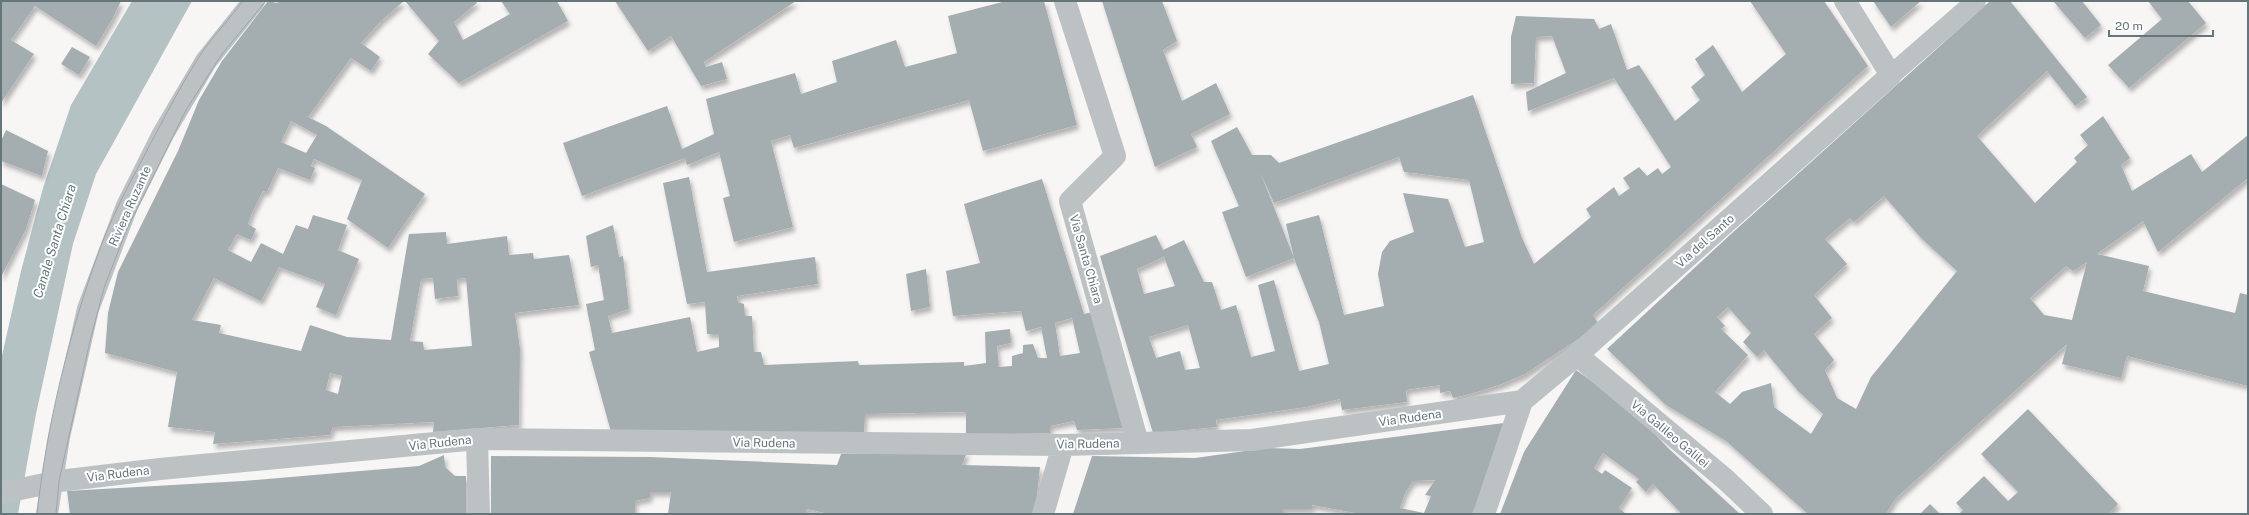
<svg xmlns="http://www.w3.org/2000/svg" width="2249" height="515" font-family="'Public Sans',sans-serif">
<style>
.water{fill:#b5c2c4}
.building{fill:#a4adb0;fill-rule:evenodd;filter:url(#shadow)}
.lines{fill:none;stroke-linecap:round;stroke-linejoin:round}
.pedestrian{stroke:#bcc1c3;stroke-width:20}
.minor{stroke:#bcc1c3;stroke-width:22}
.tram{stroke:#9ea6a9;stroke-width:1}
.labels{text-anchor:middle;stroke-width:4;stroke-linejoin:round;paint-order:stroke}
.street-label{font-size:12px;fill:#65767b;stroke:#fff}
.water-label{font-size:13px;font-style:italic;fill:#607577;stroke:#fff}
</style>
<defs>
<filter id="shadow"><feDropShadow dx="2.5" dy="4.5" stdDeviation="2" flood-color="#0004"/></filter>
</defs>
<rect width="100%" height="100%" fill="#f7f6f4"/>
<!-- water -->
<path class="water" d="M 132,1 L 192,1 L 96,174 L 73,244 L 36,414 L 18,514 L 1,514 L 1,360 L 21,271 L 43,188 L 71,105 Z"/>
<!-- building -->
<path class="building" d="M 1,1 L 121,1 L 113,18 L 96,46 L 35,6 L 11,40 L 34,54 L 1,103 Z
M 268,1 L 277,3 L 279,1 L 404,1 L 382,20 L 361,43 L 380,57 L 371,71 L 351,58 L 308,117 L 326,126 L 425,194 L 388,248 L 347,219 L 362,180 L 314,159 L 311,166 L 315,168 L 310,180 L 278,168 L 267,192 L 263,191 L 252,213 L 248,224 L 256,229 L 251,240 L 237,234 L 228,250 L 251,262 L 261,243 L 283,254 L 296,225 L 308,229 L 313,215 L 347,225 L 338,250 L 359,259 L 336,315 L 316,307 L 325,284 L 279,267 L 261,301 L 214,278 L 192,320 L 221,325 L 219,333 L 301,351 L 310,325 L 347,337 L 391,340 L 409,234 L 446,232 L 447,244 L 507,236 L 509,255 L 533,253 L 534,259 L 569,255 L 579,305 L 515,313 L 520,349 L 519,425 L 433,432 L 434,422 L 333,427 L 330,435 L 213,444 L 215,432 L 168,427 L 177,372 L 105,353 L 108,313 L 118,272 L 178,151 L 199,100 L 222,61 ZM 291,121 L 317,135 L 306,153 L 281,142 ZM 433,278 L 435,299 L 458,296 L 457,279 L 466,278 L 472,346 L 424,350 L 423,342 L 410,341 L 421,279 ZM 330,373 L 342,376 L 338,394 L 326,390 Z
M 405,1 L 475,1 L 477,3 L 454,22 L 463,40 L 510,14 L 501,1 L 557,1 L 568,21 L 459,83 L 428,54 L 439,41 Z
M 615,1 L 796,1 L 704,62 L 706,67 L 722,62 L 727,79 L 701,86 L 671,36 L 648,51 Z
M 1006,1 L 1044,1 L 1077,125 L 983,151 L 969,100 L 794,148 L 790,135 L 771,141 L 793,227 L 734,242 L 723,198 L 730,196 L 719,152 L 687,165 L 685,158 L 582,196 L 563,143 L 667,106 L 682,149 L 714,134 L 706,99 L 795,73 L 801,94 L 837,82 L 832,61 L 896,40 L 905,67 L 957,53 L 948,16 Z
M 1102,1 L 1162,1 L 1177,41 L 1163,50 L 1182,101 L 1216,83 L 1230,114 L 1191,134 L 1197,147 L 1155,167 Z
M 1750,1 L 1824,1 L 1868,66 L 1593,315 L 1598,323 L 1580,338 L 1525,374 L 1502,384 L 1474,393 L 1453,398 L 1450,391 L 1440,393 L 1440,385 L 1406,390 L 1407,402 L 1342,410 L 1340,399 L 1306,407 L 1216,420 L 1217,427 L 1153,433 L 1100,256 L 1156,235 L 1163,250 L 1184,240 L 1204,282 L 1212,282 L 1221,310 L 1236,305 L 1251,357 L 1275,351 L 1258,285 L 1274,280 L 1299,371 L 1329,364 L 1319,322 L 1295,261 L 1294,258 L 1286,224 L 1319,215 L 1344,315 L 1384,306 L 1378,274 L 1382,252 L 1390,241 L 1414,232 L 1403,193 L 1448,199 L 1465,247 L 1484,242 L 1469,180 L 1404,172 L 1399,157 L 1274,203 L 1260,172 L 1294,258 L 1246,277 L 1222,212 L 1239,206 L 1211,141 L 1237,127 L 1252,155 L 1271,155 L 1279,163 L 1473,95 L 1522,238 L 1534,264 L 1591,217 L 1586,209 L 1614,187 L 1619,196 L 1630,188 L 1623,178 L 1639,167 L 1647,176 L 1658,168 L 1662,174 L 1671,167 L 1614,78 L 1528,111 L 1526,92 L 1566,73 L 1552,36 L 1536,37 L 1534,83 L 1511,84 L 1511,37 L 1516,16 L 1594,19 L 1599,29 L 1611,24 L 1627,70 L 1639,65 L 1675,121 L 1700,100 L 1691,87 L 1705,75 L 1695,59 L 1713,45 L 1742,92 L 1786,54 ZM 1164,257 L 1175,286 L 1144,294 L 1137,269 ZM 1188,325 L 1200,368 L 1185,370 L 1180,351 L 1156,358 L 1149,337 Z
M 1873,1 L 1921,1 L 1891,27 Z
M 1990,1 L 2010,1 L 2087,97 L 2075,106 L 2047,71 L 1977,136 L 2035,203 L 2077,162 L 2074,158 L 2088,145 L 2080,135 L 2103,116 L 2130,158 L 2121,165 L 2132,191 L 2191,154 L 2202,172 L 2248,135 L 2248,178 L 2158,252 L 2143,221 L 2097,254 L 2149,266 L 2143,291 L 2235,313 L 2240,293 L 2248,295 L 2248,386 L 2127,356 L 2121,378 L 2062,364 L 2067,344 L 1895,499 L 1886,514 L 1808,514 L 1726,441 L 1666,405 L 1607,349 L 1731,234 ZM 1884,196 L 1921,238 L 1957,271 L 1871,377 L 1856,409 L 1837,398 L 1825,370 L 1834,360 L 1814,334 L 1832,318 L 1814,295 L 1847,264 L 1825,239 L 1850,218 L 1854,222 ZM 2087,262 L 2072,320 L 2044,315 L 2030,298 L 2066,266 L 2073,271 ZM 1728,307 L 1751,333 L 1743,342 L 1757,357 L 1764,350 L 1798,391 L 1823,414 L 1811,434 L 1774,407 L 1771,383 L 1742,392 L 1730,404 L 1715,392 L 1748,355 L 1721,329 L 1725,326 L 1717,317 Z
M 2053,1 L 2082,1 L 2101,25 L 2085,38 Z
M 2148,1 L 2188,1 L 2206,23 L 2129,88 L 2108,65 L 2162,19 Z
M 72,47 L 90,57 L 79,75 L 61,64 Z
M 6,130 L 48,151 L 42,176 L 1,161 L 1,141 Z
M 689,177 L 707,272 L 815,257 L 818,284 L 737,296 L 738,302 L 744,304 L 745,316 L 752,316 L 754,352 L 761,352 L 764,365 L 858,361 L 859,365 L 964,362 L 964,366 L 986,363 L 985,332 L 1010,329 L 1011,343 L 997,346 L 999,367 L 1012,366 L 1012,356 L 1023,353 L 1023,345 L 1033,344 L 1038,358 L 1047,358 L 1041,327 L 1026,331 L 1021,311 L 953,316 L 946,271 L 980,263 L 964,204 L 1042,179 L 1084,314 L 1092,312 L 1125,428 L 1077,430 L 1074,421 L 1050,426 L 1050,433 L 966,435 L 966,412 L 865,414 L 864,435 L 611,432 L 589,352 L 595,350 L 586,304 L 604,300 L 598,265 L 591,267 L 586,236 L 613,225 L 619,257 L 623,256 L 629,309 L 608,316 L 612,333 L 690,317 L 697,352 L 719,347 L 719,334 L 707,334 L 705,302 L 687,304 L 663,183 ZM 1072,318 L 1080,353 L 1060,356 L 1055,323 Z
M 1,184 L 35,200 L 26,229 L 1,277 Z
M 926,269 L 930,307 L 911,311 L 906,274 Z
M 1576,370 L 1631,409 L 1669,449 L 1740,514 L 1679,514 L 1680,512 L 1653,484 L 1646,492 L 1636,482 L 1639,479 L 1603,453 L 1594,468 L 1602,474 L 1605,470 L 1632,488 L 1619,508 L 1626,514 L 1500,514 L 1524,452 Z
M 2028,409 L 2118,504 L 2108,514 L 1959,514 L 1963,510 L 1956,503 L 1984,476 L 2008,501 L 2018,492 L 1981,454 Z
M 1504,423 L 1489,477 L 1472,514 L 1361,514 L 1312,505 L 1312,509 L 1283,509 L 1283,514 L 1073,514 L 1092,456 L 1195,458 L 1267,448 L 1300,449 ZM 1435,480 L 1425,495 L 1431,496 L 1424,513 L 1400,508 L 1405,493 L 1413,481 Z
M 967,452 L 962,465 L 1040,467 L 1035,514 L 829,514 L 807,509 L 805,514 L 668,514 L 671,492 L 650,492 L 650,498 L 635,501 L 635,514 L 491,514 L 491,456 L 649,457 L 837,465 L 841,454 Z
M 444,455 L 445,467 L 455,476 L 466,476 L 466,514 L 70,514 L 67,491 L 243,481 L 419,466 Z
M 1930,504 L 1940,514 L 1920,514 Z"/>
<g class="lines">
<!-- pedestrian -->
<path class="pedestrian" d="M 1891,75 L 1976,1"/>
<!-- minor -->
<path class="minor" d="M 1065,1 L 1115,156 L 1070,201 L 1138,443
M 1577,355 L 1725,479 L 1762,514
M 477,439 L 479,514
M 1,493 L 59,481 L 160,469 L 477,439 L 1063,445 L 1252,440 L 1522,401
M 47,514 L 59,437 L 88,309 L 127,206 L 163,134 L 206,61 L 254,1
M 1043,514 L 1063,445
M 1484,514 L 1522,401 L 1577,355 L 1891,75 L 1845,1"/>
<!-- tram -->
<path class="tram" d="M 37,514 C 47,423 70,329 102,243 C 116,207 136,172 154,137 C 170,107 186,76 205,48 C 217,32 231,17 243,1
M 56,514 L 59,481 L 90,341 L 104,288 L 126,231 L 186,110 L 222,54 L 266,1"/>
</g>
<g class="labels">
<!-- street labels -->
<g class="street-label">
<text transform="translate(130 206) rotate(-66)" y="4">Riviera Ruzante</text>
<text transform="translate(1705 241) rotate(-42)" y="4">Via del Santo</text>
<text transform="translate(1086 259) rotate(74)" y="4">Via Santa Chiara</text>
<text transform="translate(1410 418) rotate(-8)" y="4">Via Rudena</text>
<text transform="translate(1670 434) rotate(40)" y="4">Via Galileo Galilei</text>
<text transform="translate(440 443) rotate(-6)" y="4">Via Rudena</text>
<text transform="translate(764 443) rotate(1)" y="4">Via Rudena</text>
<text transform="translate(1088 444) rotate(-1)" y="4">Via Rudena</text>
<text transform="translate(118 474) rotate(-7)" y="4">Via Rudena</text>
</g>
<!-- water labels -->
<g class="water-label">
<text transform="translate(54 241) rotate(-73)" y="5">Canale Santa Chiara</text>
</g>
</g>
<!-- border -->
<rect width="2249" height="515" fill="none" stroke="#65767b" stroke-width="4"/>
<!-- scale -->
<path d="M2109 30v6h104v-6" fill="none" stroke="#65767b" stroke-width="2"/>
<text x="2115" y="30" font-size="12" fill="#65767b" stroke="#ffffff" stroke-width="3" paint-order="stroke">20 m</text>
</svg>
